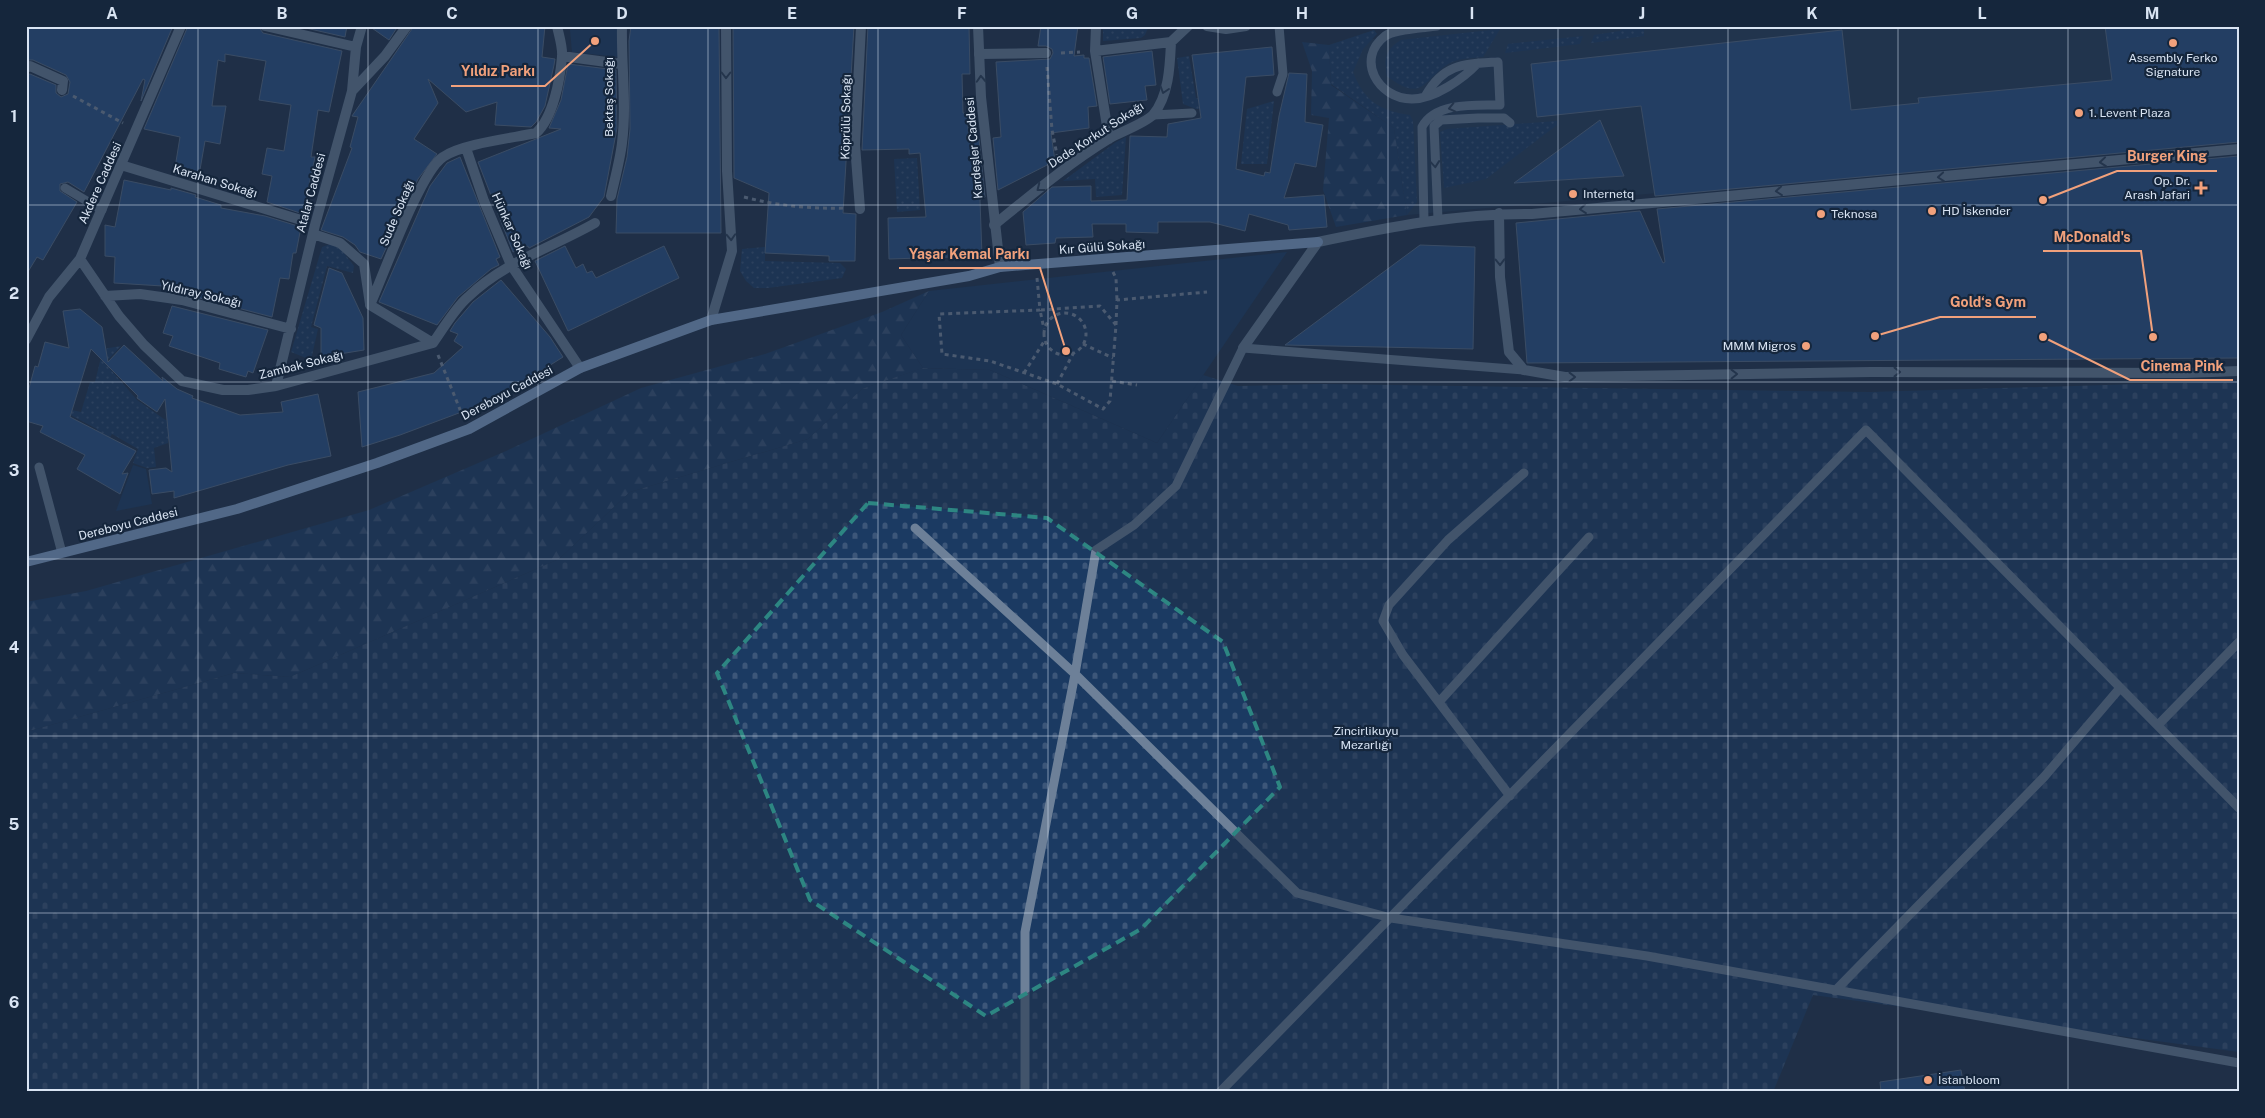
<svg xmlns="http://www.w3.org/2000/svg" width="2265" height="1118" font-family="'Public Sans',sans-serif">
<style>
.built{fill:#243a56}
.grass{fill:url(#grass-dots)}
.forest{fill:url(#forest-firs)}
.cemetery{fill:url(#cemetery-stones)}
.park{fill:#1b3a62}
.building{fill:#295185;stroke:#5b6e88}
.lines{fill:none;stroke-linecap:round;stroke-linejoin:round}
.path{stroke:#818fa2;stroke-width:3;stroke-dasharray:4 4;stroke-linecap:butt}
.service{stroke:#6d8098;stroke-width:9}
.minor{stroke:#6d8098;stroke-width:10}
.tertiary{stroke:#6d8098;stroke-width:10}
.secondary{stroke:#8fadd5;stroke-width:10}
.oneway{stroke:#2b3c53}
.marked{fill:none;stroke:#2d8682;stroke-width:4;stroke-dasharray:10 6;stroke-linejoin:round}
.grid{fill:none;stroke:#d9e4f3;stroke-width:1;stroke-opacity:0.55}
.poi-dot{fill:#f1a17c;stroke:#15263c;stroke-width:2}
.labels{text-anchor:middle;stroke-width:4.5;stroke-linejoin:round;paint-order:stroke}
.poi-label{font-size:12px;fill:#d9e4f3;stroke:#15263c;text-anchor:start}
.street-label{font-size:12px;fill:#d9e4f3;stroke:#15263c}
.park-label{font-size:12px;fill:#d6e2f2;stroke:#15263c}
.leader{fill:none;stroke:#f1a17c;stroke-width:2}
.callout-dot{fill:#f1a17c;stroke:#15263c;stroke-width:2}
.callout-label{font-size:14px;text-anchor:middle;font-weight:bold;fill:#f1a17c;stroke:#15263c;stroke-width:4.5;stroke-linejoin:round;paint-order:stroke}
.neatline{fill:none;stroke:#d9e4f3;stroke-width:2}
.grid-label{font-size:16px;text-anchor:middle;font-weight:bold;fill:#d9e4f3}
</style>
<defs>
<pattern id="grass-dots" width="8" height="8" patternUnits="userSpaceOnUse" patternTransform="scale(1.25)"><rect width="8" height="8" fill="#1b3a62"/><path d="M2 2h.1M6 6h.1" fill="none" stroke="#3c5679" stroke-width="1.8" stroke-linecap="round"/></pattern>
<pattern id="forest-firs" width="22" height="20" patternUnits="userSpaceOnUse" patternTransform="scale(1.25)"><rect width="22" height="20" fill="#1b3a62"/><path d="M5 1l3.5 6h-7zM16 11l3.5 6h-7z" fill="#3c5679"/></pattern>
<pattern id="cemetery-stones" width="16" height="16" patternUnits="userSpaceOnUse" patternTransform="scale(1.25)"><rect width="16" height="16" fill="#1b3a62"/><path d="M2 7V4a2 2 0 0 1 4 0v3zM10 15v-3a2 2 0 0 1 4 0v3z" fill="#3c5679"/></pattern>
</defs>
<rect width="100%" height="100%" fill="#1f3047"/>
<!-- built -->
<path class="built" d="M 1468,26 L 2239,26 L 2239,142 L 1407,215 L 1394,128 L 1331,84 L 1329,45 Z"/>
<!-- grass -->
<path class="grass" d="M 1103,26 L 1149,26 L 1145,35 L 1141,38 L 1103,41 Z
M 1624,26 L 1644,26 L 1644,36 L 1591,43 L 1594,35 L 1620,31 Z
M 1500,29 L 1483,57 C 1473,58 1461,58 1452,62 C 1425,75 1425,106 1387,76 C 1384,58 1385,50 1401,40 Z
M 1374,30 L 1377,34 L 1363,49 L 1353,72 C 1364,101 1380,111 1410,115 L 1413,121 L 1417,202 L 1407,215 L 1394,128 L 1331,84 L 1329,45 Z
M 1583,36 L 1580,44 L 1505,53 L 1508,44 Z
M 1189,56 L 1196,98 L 1222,101 L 1223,107 L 1196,109 L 1183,104 L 1177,58 Z
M 1274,101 L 1267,164 L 1241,164 L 1247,109 Z
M 1557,121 L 1557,125 L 1486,179 L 1444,188 L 1440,132 L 1447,129 Z
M 1126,137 L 1122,195 L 1096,197 L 1095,179 L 1063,181 L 1116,142 Z
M 917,158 L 920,210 L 897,212 L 894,159 Z
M 330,244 L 340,248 L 354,266 L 353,273 L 327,266 L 311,327 L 318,329 L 311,360 L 291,352 L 322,247 Z
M 765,247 L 765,261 L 840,263 L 846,269 L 842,278 L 768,288 L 754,288 L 746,281 L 740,271 L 742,249 Z
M 121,346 L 105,363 L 137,400 L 164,419 L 200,435 L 199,437 L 168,439 L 168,443 L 154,448 L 156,467 L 147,468 L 133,463 L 138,449 L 112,434 L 106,443 L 94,436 L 97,429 L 63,411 L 63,408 L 81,412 L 90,382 L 95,382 L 103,349 Z"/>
<!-- forest -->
<path class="forest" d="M 1302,42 L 1329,45 L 1331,85 L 1394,128 L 1407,215 L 1336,227 L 1323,190 L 1329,118 L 1311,115 L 1312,71 Z
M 929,291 L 901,335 L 923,368 L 862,389 L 808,439 L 630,492 L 559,559 L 290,677 L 234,673 L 26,732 L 26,602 L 86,591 L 369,510 L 506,451 L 641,388 L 765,354 L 882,312 Z"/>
<!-- cemetery -->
<path class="cemetery" d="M 922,368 L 990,370 L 1157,443 L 1203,375 L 1238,386 L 1321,384 L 1870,392 L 2239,381 L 2239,1052 L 1813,995 L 1773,1092 L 26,1092 L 26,732 L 234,673 L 290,677 L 559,559 L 630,492 L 808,439 L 862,389 Z"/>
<!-- park -->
<path class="park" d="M 619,29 L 618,57 L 572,52 L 570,30 Z
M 1287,252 L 1157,443 L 990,370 L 923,368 L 901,335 L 929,291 Z
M 133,465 L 146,469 L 152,504 L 116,511 Z"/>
<!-- building -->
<path class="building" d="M 26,26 L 173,26 L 141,101 L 145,80 L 143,79 L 84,192 L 68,182 L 60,184 L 60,191 L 77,202 L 43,260 L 37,257 L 26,275 L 26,75 L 30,74 L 56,85 L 56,93 L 61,97 L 68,94 L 70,82 L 66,75 L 33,60 L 26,60 Z
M 188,26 L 258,26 L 263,33 L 342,51 L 329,112 L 318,110 L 311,157 L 315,157 L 303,214 L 267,202 L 272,176 L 262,174 L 267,148 L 284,151 L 291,105 L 259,100 L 266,61 L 225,54 L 225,62 L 218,60 L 212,106 L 226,106 L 220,144 L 205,141 L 198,181 L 174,174 L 180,137 L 144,129 Z
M 297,26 L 347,26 L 345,37 Z
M 369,26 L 398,26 L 389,40 Z
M 414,26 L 545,26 L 542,57 L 555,59 L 554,65 L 545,106 L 536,122 L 531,127 L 495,125 L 497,102 L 466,112 L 428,79 L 438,103 L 414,139 L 437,154 L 418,179 L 381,259 L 360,252 L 355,245 L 343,237 L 321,230 L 352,148 L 350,147 L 358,117 L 352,116 Z
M 631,26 L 719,26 L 721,233 L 616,233 L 617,199 L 627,157 L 630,129 L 629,41 Z
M 733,26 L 854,26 L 843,213 L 856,214 L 855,261 L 829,261 L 829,256 L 765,253 L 769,193 L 734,178 Z
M 868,26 L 969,26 L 970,74 L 962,74 L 963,113 L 967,113 L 969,140 L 979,139 L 985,197 L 980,200 L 982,256 L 889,259 L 888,218 L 926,217 L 920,153 L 909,154 L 909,149 L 862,150 Z
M 1041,26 L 1078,26 L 1074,56 L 1084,55 L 1084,58 L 1089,58 L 1097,106 L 1088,107 L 1089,128 L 1051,133 L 1055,161 L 998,190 L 993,138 L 1001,137 L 996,62 L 1050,59 L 1053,53 L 1052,49 L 1046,46 L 1038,46 Z
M 2105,26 L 2239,26 L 2239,142 L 1655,196 L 1641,106 L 1537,117 L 1531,64 L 1842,30 L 1851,110 L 1919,103 L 1918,98 L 2112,80 Z
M 1272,47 L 1274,75 L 1246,77 L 1236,169 L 1264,176 L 1265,172 L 1270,173 L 1279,116 L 1289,73 L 1307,74 L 1305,122 L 1323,125 L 1316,167 L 1295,163 L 1284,198 L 1324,195 L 1327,227 L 1289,230 L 1288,225 L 1249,214 L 1245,231 L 1210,222 L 1158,222 L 1158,233 L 1126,232 L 1126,224 L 1092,224 L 1093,237 L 1056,238 L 1055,243 L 1026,245 L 1023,212 L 1052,187 L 1091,186 L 1091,201 L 1127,200 L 1130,136 L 1167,137 L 1168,124 L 1201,118 L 1192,55 Z
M 1152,51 L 1156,85 L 1145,86 L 1147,100 L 1110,104 L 1103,57 Z
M 568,64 L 616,70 L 617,128 L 604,197 L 589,217 L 529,248 L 528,246 L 513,252 L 478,162 L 561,129 L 549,128 L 561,100 Z
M 1600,120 L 1624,176 L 1514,183 Z
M 2239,156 L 2239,358 L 1527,363 L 1516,223 L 1640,211 L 1663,263 L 1665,262 L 1657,209 Z
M 460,157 L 500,257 L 496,259 L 499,265 L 491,269 L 458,297 L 437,325 L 379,302 L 430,186 L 447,163 Z
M 124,180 L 171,190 L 171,188 L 196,195 L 195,197 L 221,205 L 221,208 L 265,216 L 301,227 L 296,253 L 293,253 L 289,279 L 280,278 L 272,317 L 177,292 L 179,287 L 114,283 L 115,257 L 105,256 L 105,225 L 115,227 Z
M 1420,245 L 1475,247 L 1473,349 L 1285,345 Z
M 565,246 L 576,268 L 583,264 L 587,273 L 592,271 L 596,278 L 664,246 L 679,278 L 568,331 L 535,261 Z
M 329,268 L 342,273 L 363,318 L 364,350 L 321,357 L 321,328 L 314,325 Z
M 501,280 L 550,337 L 563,357 L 495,400 L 493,397 L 475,407 L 400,435 L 362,447 L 358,392 L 434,373 L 463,347 L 454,341 L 458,334 L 450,331 L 455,323 L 473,302 Z
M 172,306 L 268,330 L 253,373 L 248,371 L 246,377 L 219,369 L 220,363 L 169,346 L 173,336 L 163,333 Z
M 80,309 L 102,327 L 108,362 L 124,345 L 163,381 L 162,377 L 177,389 L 193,396 L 192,398 L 240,415 L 283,412 L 281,402 L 318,394 L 331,456 L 288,465 L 174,498 L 174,491 L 152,494 L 149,470 L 166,468 L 172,472 L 165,399 L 157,412 L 137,398 L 138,396 L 91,349 L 70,417 L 136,451 L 122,474 L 128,473 L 120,494 L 77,469 L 85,455 L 40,432 L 43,426 L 26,421 L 26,399 L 35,366 L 38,367 L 45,342 L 69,348 L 63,311 Z
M 1961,1070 L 1965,1092 L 1881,1092 L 1880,1082 Z"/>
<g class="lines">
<!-- path -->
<path class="path" d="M 1061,53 L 1080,52
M 1047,67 L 1052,130 L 1057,155
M 73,96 L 123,123
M 744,197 C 779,206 810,209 846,208
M 1113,272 L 1116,278 L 1117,300
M 1037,278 L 1040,310 L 939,314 L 942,354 L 990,361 L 1057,384 L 1103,409 L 1110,401 L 1116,325 L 1100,306 L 1040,310 L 1044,329
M1044 334a21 21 0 1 1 42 0a21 21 0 1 1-42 0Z
M 1116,325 L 1117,300 L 1207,292
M 1083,344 L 1113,358
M 438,355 L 463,417
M 1024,373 L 1045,340
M 1112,381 L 1137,385
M 1057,384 L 1074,352"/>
<!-- service -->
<path class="service" d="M 1437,26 C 1424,28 1395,29 1385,36 C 1355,59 1378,99 1412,99 C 1434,99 1463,79 1478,63
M 1277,92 L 1283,74 L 1279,26
M 1153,115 L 1192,113
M 65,188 L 102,210
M 1438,219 L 1434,126 L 1441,120 L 1478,118 L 1504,118 L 1510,123
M 1424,221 L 1422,127 C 1435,102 1476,105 1500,105 L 1498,62 C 1465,64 1444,63 1426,95
M 39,467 L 62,553
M 915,528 L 1075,674 L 1297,893 L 1391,918 L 1647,956 L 2239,1063
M 1439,702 L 1589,537
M 2158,725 L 2239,642
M 1510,796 L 1403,655 L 1383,621 L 1389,605 L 1448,540 L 1524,473
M 1835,991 L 2044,777 L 2120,688
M 1025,1092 L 1025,932 L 1075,674 L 1096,550 L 1134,525 L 1176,486 L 1243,348 L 1524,370
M 1220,1092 L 1866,430 L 2239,808"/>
<!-- minor -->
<path class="minor" d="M 265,26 L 356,47
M 1096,26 L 1095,51 L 1109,139
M 1207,26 L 1226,29 L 1246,26
M 1095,51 L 1171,42 L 1188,26
M 979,54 L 1046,53
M 562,56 L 621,64
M 26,68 L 30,66 L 63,81 L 62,90
M 352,91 L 356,47 L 362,26
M 466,148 L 484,201 L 511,265 L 580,368
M 121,165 L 301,220
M 611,196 C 615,178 620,160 622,143 C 627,104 621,65 622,26
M 860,209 L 855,145 L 861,26
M 1499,213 L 1500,277 L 1509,352 L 1524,370 L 1565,377 L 1871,372 L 2185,373 L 2239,371
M 994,225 C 1031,195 1069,163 1110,138 C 1121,132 1145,123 1153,115 C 1169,96 1170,65 1171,42
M 313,234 L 340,243 L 364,264 L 370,304
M 80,259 L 119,316 L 144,345 L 182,381 L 223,390 L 248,390 L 276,386 L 433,343
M 105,296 L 140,294 L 182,300 L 291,329
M 370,305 C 384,274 420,172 443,157 C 461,144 513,138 536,133 C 553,118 560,80 562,57 C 563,47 559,36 557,26
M 370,305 L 433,343
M 26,340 L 49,297 L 80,259 L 181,26
M 433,343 C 444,328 454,309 468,297 C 504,262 553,247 595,223
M 1243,348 L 1318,242 C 1389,227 1459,213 1532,214 L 2239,149
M 276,386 L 315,225 L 352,91 L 385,56 L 407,26"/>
<!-- tertiary -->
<path class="tertiary" d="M 978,26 L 981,97 L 1000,267
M 711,320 L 732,251 L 727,171 L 726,26"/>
<!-- secondary -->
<path class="secondary" d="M 26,562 L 237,509 L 377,463 L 469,429 L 580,368 L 711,320 L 969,276 L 1000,267 L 1318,242"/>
</g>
<!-- one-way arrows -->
<defs><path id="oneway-chevron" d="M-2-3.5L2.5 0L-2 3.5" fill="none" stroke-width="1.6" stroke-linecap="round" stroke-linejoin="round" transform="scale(1.25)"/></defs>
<g class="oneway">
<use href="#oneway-chevron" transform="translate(726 75) rotate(90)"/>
<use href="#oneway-chevron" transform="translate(981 79) rotate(-93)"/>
<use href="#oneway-chevron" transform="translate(1164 90) rotate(108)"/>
<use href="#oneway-chevron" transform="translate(1452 108) rotate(167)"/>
<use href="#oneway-chevron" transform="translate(2103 162) rotate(174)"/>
<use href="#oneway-chevron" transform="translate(1435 164) rotate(85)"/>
<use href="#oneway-chevron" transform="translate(1941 177) rotate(175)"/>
<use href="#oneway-chevron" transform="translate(1040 188) rotate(142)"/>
<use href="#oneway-chevron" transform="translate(1779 191) rotate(175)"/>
<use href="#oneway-chevron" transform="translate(1583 209) rotate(175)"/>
<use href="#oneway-chevron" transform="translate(731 237) rotate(87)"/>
<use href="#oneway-chevron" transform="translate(1500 262) rotate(89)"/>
<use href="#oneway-chevron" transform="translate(1897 372)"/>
<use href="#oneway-chevron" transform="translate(1734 374) rotate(-1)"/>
<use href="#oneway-chevron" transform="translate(1572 377)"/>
</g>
<!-- marked area -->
<path d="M0 0H2265V1118H0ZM 868,503 L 1047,518 L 1223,642 L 1280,787 L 1141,929 L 986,1016 L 810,900 L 717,673 Z" fill="#1f3047" fill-opacity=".55" fill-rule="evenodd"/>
<path class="marked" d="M 868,503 L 1047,518 L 1223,642 L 1280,787 L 1141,929 L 986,1016 L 810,900 L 717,673 Z"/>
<!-- grid -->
<path class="grid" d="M 198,26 L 198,1092M 368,26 L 368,1092M 538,26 L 538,1092M 708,26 L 708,1092M 878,26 L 878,1092M 1048,26 L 1048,1092M 1218,26 L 1218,1092M 1388,26 L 1388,1092M 1558,26 L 1558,1092M 1728,26 L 1728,1092M 1898,26 L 1898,1092M 2068,26 L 2068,1092M 26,205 L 2239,205M 26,382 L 2239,382M 26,559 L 2239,559M 26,736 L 2239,736M 26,913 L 2239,913"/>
<!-- markers -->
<g class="poi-dot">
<circle cx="2173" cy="43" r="5"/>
<circle cx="2079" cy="113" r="5"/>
<path d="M2198.5 180.5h5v5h5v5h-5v5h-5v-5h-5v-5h5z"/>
<circle cx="1573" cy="194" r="5"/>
<circle cx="1932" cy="211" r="5"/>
<circle cx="1821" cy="214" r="5"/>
<circle cx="1806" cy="346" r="5"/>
<circle cx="1928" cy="1080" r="5"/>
</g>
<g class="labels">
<!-- poi labels -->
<g class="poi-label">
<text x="2173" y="62" text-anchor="middle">Assembly Ferko<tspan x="2173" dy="14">Signature</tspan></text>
<text x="2089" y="117">1. Levent Plaza</text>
<text x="2190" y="185" text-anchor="end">Op. Dr.<tspan x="2190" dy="14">Arash Jafari</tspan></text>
<text x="1583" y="198">Internetq</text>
<text x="1942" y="215">HD İskender</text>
<text x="1831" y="218">Teknosa</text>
<text x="1796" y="350" text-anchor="end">MMM Migros</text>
<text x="1938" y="1084">İstanbloom</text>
</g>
<!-- street labels -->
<g class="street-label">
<text transform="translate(609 97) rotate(-90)" y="4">Bektaş Sokağı</text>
<text transform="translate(846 117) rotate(-89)" y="4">Köprülü Sokağı</text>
<text transform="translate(1096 135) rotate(-33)" y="4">Dede Korkut Sokağı</text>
<text transform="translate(974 148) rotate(-95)" y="4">Kardeşler Caddesi</text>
<text transform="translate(215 181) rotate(17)" y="4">Karahan Sokağı</text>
<text transform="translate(100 183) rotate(-66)" y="4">Akdere Caddesi</text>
<text transform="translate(311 193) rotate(-75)" y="4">Atalar Caddesi</text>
<text transform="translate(397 213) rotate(-67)" y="4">Sude Sokağı</text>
<text transform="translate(512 231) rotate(66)" y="4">Hünkar Sokağı</text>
<text transform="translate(1102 247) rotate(-4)" y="4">Kır Gülü Sokağı</text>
<text transform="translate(201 294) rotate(13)" y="4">Yıldıray Sokağı</text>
<text transform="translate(301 365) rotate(-14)" y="4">Zambak Sokağı</text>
<text transform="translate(507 393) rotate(-28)" y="4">Dereboyu Caddesi</text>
<text transform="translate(128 524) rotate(-14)" y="4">Dereboyu Caddesi</text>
</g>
<!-- park labels -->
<g class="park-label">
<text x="1366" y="735">Zincirlikuyu<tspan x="1366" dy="14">Mezarlığı</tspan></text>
</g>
</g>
<!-- callouts -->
<path class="leader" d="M595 41L545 86H451M2043 200L2117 171H2217M2153 337L2141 251H2043M1066 351L1040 268H899M1875 336L1940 317H2036M2043 337L2130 380H2233"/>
<g class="callout-dot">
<circle cx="595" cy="41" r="5"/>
<circle cx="2043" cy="200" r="5"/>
<circle cx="2153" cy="337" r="5"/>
<circle cx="1066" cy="351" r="5"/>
<circle cx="1875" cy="336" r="5"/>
<circle cx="2043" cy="337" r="5"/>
</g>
<g class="callout-label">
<text x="498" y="76">Yıldız Parkı</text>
<text x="2167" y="161">Burger King</text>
<text x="2092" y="242">McDonald's</text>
<text x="969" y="259">Yaşar Kemal Parkı</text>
<text x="1988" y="307">Gold‘s Gym</text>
<text x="2182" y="371">Cinema Pink</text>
</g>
<!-- border -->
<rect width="2265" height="1118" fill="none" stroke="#15263c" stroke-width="55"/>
<rect x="28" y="28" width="2210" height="1062" class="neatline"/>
<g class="grid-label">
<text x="112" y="19">A</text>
<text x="282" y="19">B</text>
<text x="452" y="19">C</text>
<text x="622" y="19">D</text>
<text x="792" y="19">E</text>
<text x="962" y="19">F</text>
<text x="1132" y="19">G</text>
<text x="1302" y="19">H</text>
<text x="1472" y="19">I</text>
<text x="1642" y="19">J</text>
<text x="1812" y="19">K</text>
<text x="1982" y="19">L</text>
<text x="2152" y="19">M</text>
<text x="14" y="122">1</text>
<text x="14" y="299">2</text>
<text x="14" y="476">3</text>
<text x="14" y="653">4</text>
<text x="14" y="830">5</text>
<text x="14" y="1008">6</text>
</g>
</svg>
